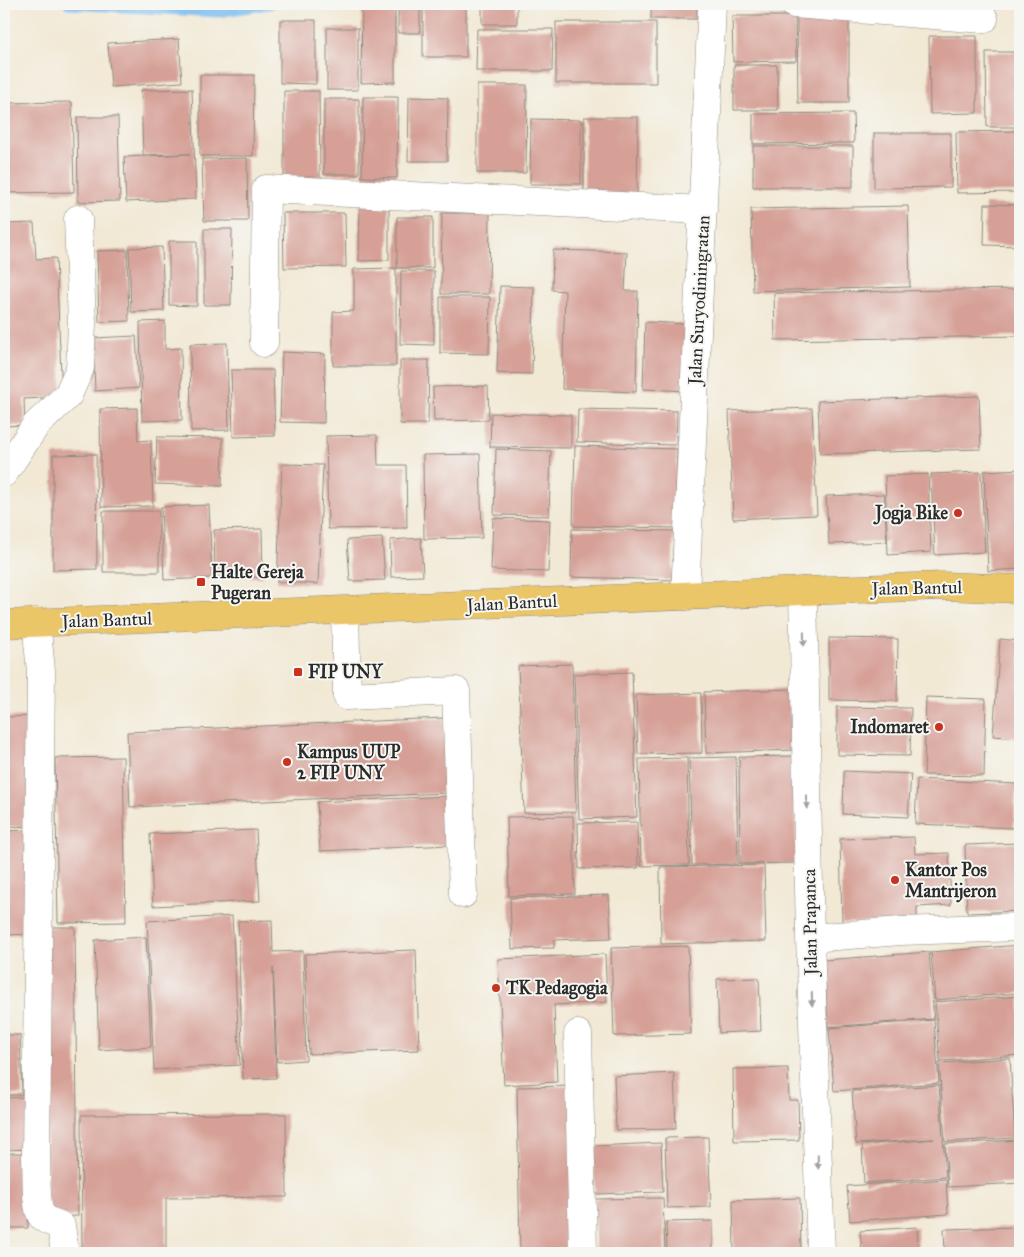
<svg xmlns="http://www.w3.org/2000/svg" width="1024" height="1257" font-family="'IM FELL Great Primer',serif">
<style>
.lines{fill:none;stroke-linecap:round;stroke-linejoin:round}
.stream{stroke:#78bbee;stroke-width:11}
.building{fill:#d6a097}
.minor-casing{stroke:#8e8a80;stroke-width:29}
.major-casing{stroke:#8e8a80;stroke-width:29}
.minor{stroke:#fff;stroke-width:28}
.major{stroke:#ebc669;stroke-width:28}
.oneway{fill:#a0a0a0}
.poi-dot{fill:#c8321e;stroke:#f6f6f2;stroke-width:2}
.labels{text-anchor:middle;stroke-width:4;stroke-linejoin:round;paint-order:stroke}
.street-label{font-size:18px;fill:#2b2b2b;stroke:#f6f6f2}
.poi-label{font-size:18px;font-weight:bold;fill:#2b2b2b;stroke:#f6f6f2;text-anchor:start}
</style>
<rect width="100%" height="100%" fill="#f6f6f2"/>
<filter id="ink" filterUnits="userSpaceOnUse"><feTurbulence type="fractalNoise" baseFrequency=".02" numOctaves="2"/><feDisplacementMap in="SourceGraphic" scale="10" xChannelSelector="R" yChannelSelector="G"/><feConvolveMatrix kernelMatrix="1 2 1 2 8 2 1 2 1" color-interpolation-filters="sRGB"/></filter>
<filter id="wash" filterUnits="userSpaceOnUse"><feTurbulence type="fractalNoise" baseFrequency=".0096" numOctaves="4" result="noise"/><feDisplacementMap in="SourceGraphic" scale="20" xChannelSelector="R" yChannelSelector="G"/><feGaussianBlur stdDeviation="1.12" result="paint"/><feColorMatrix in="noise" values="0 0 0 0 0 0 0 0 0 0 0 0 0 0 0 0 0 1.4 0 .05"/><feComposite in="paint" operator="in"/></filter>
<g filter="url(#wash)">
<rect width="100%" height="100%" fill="#f2e9d5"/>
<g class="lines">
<!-- stream -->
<path class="stream" d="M 69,4 L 217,12 L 270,4"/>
</g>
<g id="blocks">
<!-- building -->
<path class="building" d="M 362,4 L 395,4 L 395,82 L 361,83 Z
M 398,4 L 420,4 L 420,33 L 398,33 Z
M 423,4 L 466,4 L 466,57 L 423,57 Z
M 482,4 L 517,4 L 517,24 L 482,24 Z
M 651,4 L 697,4 L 697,19 L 651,19 Z
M 732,16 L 795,16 L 796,61 L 733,62 Z
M 797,17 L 849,17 L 849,103 L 798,103 Z
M 280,20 L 316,20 L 316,84 L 280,83 Z
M 556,22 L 656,22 L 656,83 L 556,83 Z
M 327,28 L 358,28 L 358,90 L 327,90 Z
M 477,29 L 553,29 L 552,71 L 476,71 Z
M 929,36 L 977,36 L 977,113 L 930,114 Z
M 179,39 L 182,82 L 111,87 L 108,43 Z
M 986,52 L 1020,52 L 1020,127 L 987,127 Z
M 734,65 L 777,65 L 778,110 L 734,110 Z
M 200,75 L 254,75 L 253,156 L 200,156 Z
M 477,85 L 527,85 L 526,173 L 477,173 Z
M 192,89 L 196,199 L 126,202 L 124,157 L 190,154 L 143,155 L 141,90 Z
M 284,91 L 319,91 L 320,180 L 284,180 Z
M 363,97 L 398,97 L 397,178 L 362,177 Z
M 409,97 L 448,98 L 447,161 L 408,161 Z
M 324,99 L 359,99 L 359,174 L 324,174 Z
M 72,102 L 74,192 L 4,193 L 4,103 Z
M 853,113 L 854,143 L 753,144 L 753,114 Z
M 77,117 L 118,117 L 120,201 L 78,202 Z
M 584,117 L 638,117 L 637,195 L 584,195 Z
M 531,119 L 581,120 L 581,184 L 530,184 Z
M 1020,131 L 1020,192 L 957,193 L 956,132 Z
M 874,133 L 951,133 L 951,187 L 874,188 Z
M 753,146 L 853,146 L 853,187 L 753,187 Z
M 247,158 L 248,221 L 204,221 L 202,159 Z
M 360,203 L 389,204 L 389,260 L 359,261 Z
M 985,204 L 1020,205 L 1020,246 L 984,245 Z
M 908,206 L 910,287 L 753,291 L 751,209 Z
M 283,213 L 345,213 L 346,267 L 284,268 Z
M 442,213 L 490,213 L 489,294 L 441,294 Z
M 397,217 L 433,217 L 433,268 L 397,268 Z
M 34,223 L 36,259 L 56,258 L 62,397 L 24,399 L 25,425 L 4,426 L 4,224 Z
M 204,229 L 232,229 L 231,305 L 204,305 Z
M 169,241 L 197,241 L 197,306 L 169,305 Z
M 162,247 L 164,311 L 131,312 L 129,248 Z
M 127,250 L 129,321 L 99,322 L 97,251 Z
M 553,250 L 627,252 L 625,291 L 638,291 L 636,392 L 562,389 L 565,291 L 552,290 Z
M 396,268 L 396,366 L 333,366 L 333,312 L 354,311 L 354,269 Z
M 401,271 L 434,271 L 434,345 L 400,344 Z
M 500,286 L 534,287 L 532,374 L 497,373 Z
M 1020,289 L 1020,336 L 775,340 L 774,293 Z
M 440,297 L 490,297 L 489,354 L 440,353 Z
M 165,321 L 165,349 L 181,348 L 182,420 L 142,421 L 140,322 Z
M 645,322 L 690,324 L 688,391 L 643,389 Z
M 136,336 L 139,388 L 95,391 L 93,338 Z
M 227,343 L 229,430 L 191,431 L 190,344 Z
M 282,352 L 325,354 L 324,423 L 280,422 Z
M 400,360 L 429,360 L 428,424 L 400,424 Z
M 231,370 L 273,370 L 275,436 L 233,437 Z
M 488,386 L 489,420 L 434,421 L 433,387 Z
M 979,396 L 981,449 L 820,454 L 818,401 Z
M 137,408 L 138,441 L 151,440 L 153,506 L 101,507 L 100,409 Z
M 812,408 L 817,515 L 733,519 L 729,411 Z
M 578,409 L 677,411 L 676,445 L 577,442 Z
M 491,413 L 571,415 L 571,448 L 490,447 Z
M 377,435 L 378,465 L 406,465 L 407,528 L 328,529 L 326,436 Z
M 157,437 L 223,438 L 222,486 L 155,484 Z
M 575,446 L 677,449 L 675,528 L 573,526 Z
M 496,449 L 551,451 L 549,516 L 494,515 Z
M 96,454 L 97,569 L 53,570 L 53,455 Z
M 480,454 L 482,538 L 424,539 L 423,455 Z
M 282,464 L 323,465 L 318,584 L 277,582 Z
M 1020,469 L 1020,569 L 988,571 L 984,471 Z
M 981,472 L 985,552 L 935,555 L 931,474 Z
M 928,474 L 931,552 L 888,555 L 885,476 Z
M 884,494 L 887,542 L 829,544 L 826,496 Z
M 209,505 L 212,578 L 164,580 L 161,507 Z
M 103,511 L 159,511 L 159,572 L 103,572 Z
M 493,518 L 550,520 L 548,572 L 491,570 Z
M 262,529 L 263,577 L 215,577 L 214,530 Z
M 572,529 L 674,531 L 672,580 L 571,577 Z
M 382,538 L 385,580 L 350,581 L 347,540 Z
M 421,538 L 423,576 L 391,577 L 390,540 Z
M 829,638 L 898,639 L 897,701 L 829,700 Z
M 1000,639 L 1020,641 L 1020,738 L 993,736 Z
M 572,664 L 576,812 L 524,813 L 518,666 Z
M 632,672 L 637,817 L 579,819 L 574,674 Z
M 794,689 L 796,750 L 706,753 L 704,692 Z
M 701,693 L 702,753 L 638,754 L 636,695 Z
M 926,697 L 986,699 L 984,776 L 924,775 Z
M 837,707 L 911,708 L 910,756 L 837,755 Z
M 34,716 L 37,826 L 4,827 L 4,717 Z
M 444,718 L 447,793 L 130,807 L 127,732 Z
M 795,756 L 796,863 L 740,864 L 739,757 Z
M 123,757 L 126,922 L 58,923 L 55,758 Z
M 736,757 L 738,864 L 692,865 L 689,758 Z
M 687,758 L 689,865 L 641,866 L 639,759 Z
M 844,771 L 911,774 L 908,817 L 843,814 Z
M 917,779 L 1016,784 L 1014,828 L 915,824 Z
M 448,796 L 450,845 L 320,851 L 317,802 Z
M 573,816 L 575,894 L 509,896 L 507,817 Z
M 637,822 L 638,868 L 579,869 L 578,823 Z
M 31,830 L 34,934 L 4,935 L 4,831 Z
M 256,830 L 260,901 L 153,906 L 150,834 Z
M 914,837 L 915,854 L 949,853 L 951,905 L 917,907 L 917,921 L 842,923 L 840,839 Z
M 1018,843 L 1019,911 L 967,913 L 965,845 Z
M 764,865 L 766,941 L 661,944 L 660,867 Z
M 609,895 L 611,938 L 554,940 L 554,948 L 512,949 L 510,898 Z
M 232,916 L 240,1065 L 154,1070 L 147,921 Z
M 272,920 L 273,952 L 303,951 L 306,1060 L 277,1062 L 273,967 L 276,1078 L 243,1079 L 238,921 Z
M 45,927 L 75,927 L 78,1216 L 47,1217 Z
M 146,937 L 151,1047 L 99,1050 L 95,940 Z
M 1020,945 L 1020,993 L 935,1000 L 931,952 Z
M 688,946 L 691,1034 L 614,1036 L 611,948 Z
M 416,950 L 419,1050 L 309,1054 L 305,954 Z
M 929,952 L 934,1019 L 828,1027 L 824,960 Z
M 605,954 L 607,1002 L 554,1005 L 557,1082 L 504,1085 L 498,959 Z
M 759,978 L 761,1031 L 719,1033 L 717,979 Z
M 1020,996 L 1020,1055 L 940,1061 L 935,1002 Z
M 934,1020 L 939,1083 L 834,1091 L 829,1028 Z
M 4,1035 L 20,1035 L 22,1095 L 4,1095 Z
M 1010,1058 L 1015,1138 L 945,1142 L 939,1063 Z
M 788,1068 L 789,1100 L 798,1100 L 799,1140 L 734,1141 L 733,1069 Z
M 674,1073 L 676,1129 L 616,1130 L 614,1076 Z
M 939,1085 L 946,1177 L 864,1183 L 862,1145 L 934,1139 L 856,1144 L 852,1091 Z
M 574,1086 L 577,1253 L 520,1253 L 517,1087 Z
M 31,1097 L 32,1149 L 4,1150 L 4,1098 Z
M 286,1114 L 287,1197 L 166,1198 L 166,1253 L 82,1253 L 81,1115 Z
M 708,1137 L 711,1207 L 667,1208 L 665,1138 Z
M 1020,1140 L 1020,1183 L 948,1187 L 945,1144 Z
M 661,1143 L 663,1192 L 595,1194 L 593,1146 Z
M 4,1153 L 26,1153 L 28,1228 L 4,1228 Z
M 946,1179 L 948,1214 L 850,1221 L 847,1186 Z
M 663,1198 L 665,1253 L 596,1253 L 595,1199 Z
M 800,1198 L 801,1253 L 734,1253 L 733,1200 Z
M 713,1221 L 713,1253 L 667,1253 L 666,1222 Z
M 917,1227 L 918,1253 L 862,1253 L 860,1231 Z
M 1020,1227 L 1020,1253 L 945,1253 L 944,1229 Z
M 33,1251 L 33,1253 L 19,1253 L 19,1252 Z"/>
</g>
</g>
<g filter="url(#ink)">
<use href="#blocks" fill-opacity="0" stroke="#8e8a80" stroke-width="1"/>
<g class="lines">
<defs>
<path id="minor" d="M 794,4 L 984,19
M 264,343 L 266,189 L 703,210
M 4,473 L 36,425 L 68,395 L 80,368 L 82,324 L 78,219
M 803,591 L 810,938 L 821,1253
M 685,596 L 712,4
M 345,611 L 347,696 L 456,691 L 463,894
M 36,622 L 41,671 L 36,1159 C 37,1173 35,1203 41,1215 C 45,1222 55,1222 61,1226 L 65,1253
M 810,938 L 901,931 L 1020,927
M 578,1034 L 583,1253"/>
<path id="major" d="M 4,624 L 803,591 L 943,586 L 1020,589"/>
</defs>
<!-- minor casing -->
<use href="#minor" class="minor-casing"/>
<!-- major casing -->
<use href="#major" class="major-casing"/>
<!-- minor -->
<use href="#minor" class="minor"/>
<!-- major -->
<use href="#major" class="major"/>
</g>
<!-- one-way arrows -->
<defs><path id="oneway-solid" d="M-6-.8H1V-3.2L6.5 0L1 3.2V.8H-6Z" transform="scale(1.25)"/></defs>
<g class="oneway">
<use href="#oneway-solid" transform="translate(804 639) rotate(89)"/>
<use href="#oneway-solid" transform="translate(807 802) rotate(89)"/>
<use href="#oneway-solid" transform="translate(812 999) rotate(88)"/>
<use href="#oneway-solid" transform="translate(818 1162) rotate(88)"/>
</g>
</g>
<!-- markers -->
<g class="poi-dot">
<circle cx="958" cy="513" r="5"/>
<rect x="196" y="577" width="10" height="10" rx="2.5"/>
<rect x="293" y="667" width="10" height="10" rx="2.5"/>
<circle cx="939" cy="727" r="5"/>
<circle cx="287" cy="762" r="5"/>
<circle cx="895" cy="880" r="5"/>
<circle cx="496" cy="988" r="5"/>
</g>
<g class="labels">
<!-- street labels -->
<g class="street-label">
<text transform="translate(699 300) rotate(-87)" y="6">Jalan Suryodiningratan</text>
<text transform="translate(917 588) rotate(-1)" y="6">Jalan Bantul</text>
<text transform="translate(512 603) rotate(-3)" y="6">Jalan Bantul</text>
<text transform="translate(107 620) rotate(-2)" y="6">Jalan Bantul</text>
<text transform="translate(810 922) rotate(-91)" y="6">Jalan Prapanca</text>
</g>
<!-- poi labels -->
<g class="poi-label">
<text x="948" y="519" text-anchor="end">Jogja Bike</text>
<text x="211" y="578">Halte Gereja<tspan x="211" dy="21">Pugeran</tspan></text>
<text x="308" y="678">FIP UNY</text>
<text x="929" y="733" text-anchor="end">Indomaret</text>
<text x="297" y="758">Kampus UUP<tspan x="297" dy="21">2 FIP UNY</tspan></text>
<text x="905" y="876">Kantor Pos<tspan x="905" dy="21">Mantrijeron</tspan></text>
<text x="506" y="994">TK Pedagogia</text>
</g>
</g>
<!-- margin -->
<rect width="1024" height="1257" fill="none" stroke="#f6f6f2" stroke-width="20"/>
</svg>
